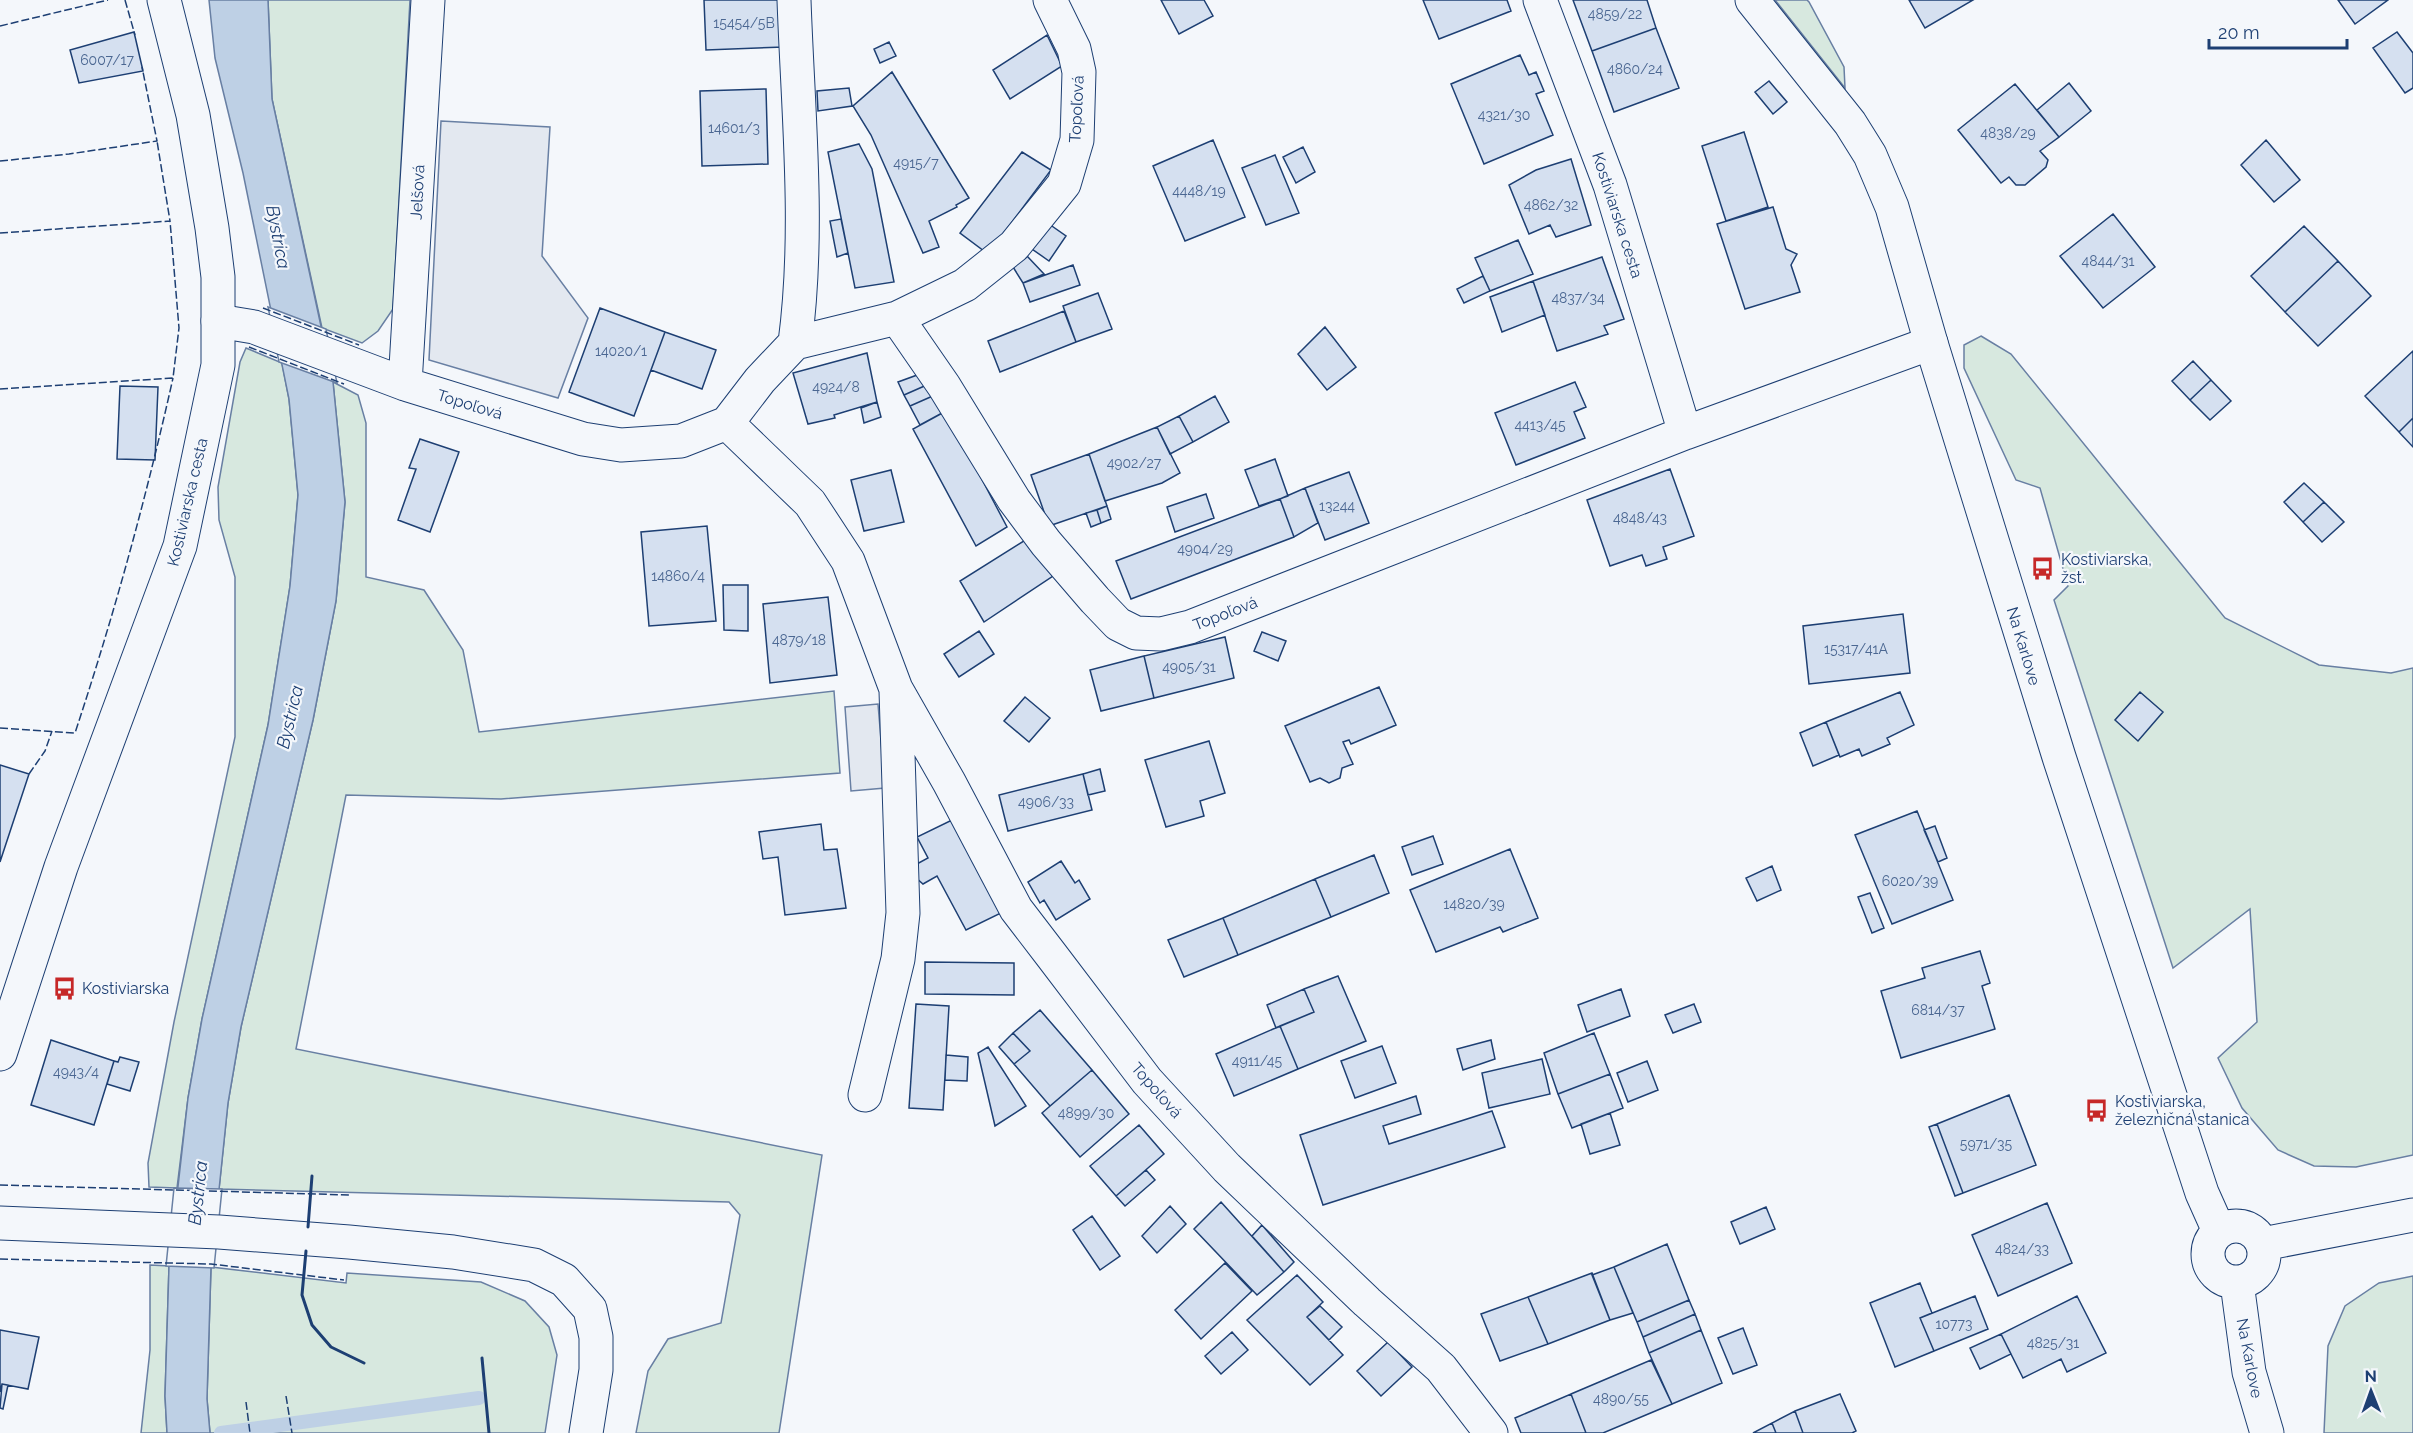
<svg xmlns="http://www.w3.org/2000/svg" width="2413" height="1433" font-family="Raleway,sans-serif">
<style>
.green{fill:#d7e8df;stroke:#687fa3;stroke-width:1.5}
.parking{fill:#e3e8f0;stroke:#687fa3;stroke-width:1.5}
.water{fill:#bed0e5;stroke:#687fa3;stroke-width:1.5}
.pier{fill:#f4f7fb;stroke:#687fa3;stroke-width:1.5}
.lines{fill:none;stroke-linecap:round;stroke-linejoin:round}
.stream{stroke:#bed0e5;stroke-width:14}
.building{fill:#d5e0f0;stroke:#1d3f73;stroke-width:1.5}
.street-casing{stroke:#1d3f73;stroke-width:35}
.secondary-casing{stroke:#1d3f73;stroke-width:35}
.primary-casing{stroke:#1d3f73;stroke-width:35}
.street{stroke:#f4f7fb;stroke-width:33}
.secondary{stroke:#f4f7fb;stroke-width:33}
.primary{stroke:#f4f7fb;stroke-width:33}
.fence{stroke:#1d3f73;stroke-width:1.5;stroke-dasharray:8 3;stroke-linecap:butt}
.wall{stroke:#1d3f73;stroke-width:3}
.labels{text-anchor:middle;stroke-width:4.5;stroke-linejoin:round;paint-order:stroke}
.number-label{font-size:14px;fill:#4b6792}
.street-label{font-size:16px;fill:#1d3f73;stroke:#f4f7fb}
.poi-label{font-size:16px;fill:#1d3f73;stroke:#f4f7fb;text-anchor:start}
.water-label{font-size:18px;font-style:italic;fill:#1d3f73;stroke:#f4f7fb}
</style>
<rect width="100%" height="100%" fill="#f4f7fb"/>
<!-- green -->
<path class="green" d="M 268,0 L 410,0 L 393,309 L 378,331 L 362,343 L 322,328 L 272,99 Z
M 1775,0 L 1807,0 L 1809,2 L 1844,67 L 1845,88 Z
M 1981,336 L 2011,354 L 2225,618 L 2319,665 L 2391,673 L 2413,668 L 2413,1155 L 2356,1167 L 2314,1166 L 2278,1150 L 2242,1108 L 2218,1058 L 2257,1022 L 2250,909 L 2173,968 L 2054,600 L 2068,586 L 2040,488 L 2016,480 L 1964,368 L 1964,345 Z
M 246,348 L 282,363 L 289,399 L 298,495 L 290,586 L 268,725 L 202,1019 L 188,1098 L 177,1188 L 149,1187 L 148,1163 L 174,1022 L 235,737 L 235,577 L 219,520 L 218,487 L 240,362 Z
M 333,382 L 358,395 L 366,423 L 366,577 L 424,590 L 463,650 L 479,732 L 834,691 L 840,773 L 501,799 L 346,795 L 296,1049 L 822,1155 L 779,1433 L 636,1433 L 648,1371 L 668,1339 L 721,1323 L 740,1215 L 729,1202 L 219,1189 L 228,1103 L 241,1027 L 313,720 L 336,601 L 345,502 Z
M 150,1265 L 169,1266 L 165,1396 L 167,1433 L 141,1433 L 150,1350 Z
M 211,1267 L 346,1283 L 347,1273 L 481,1282 L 525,1301 L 549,1327 L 557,1355 L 545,1433 L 210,1433 L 207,1399 Z
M 2413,1276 L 2413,1433 L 2324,1433 L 2328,1346 L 2345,1306 L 2379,1283 Z"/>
<!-- parking -->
<path class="parking" d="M 441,121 L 550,127 L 542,256 L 588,318 L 558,398 L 429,360 Z
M 878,704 L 885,788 L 851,791 L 845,707 Z"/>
<!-- water -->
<path class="water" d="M 209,0 L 268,0 L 272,99 L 333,382 L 345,502 L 336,601 L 313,720 L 241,1027 L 228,1103 L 211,1267 L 207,1399 L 210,1433 L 167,1433 L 165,1396 L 169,1266 L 188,1098 L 202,1019 L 268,725 L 290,586 L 298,495 L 289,399 L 243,173 L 215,58 Z"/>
<!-- pier -->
<path class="pier" d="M 268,307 L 326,329 L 337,383 L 279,362 Z
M 174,1188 L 222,1189 L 214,1268 L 166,1266 Z"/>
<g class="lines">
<!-- stream -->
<path class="stream" d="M 221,1433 L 479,1398"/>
</g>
<!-- building -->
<path class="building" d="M 704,0 L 782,0 L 784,47 L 706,50 Z
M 1161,0 L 1204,0 L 1213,16 L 1179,34 Z
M 1423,0 L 1507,0 L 1511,11 L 1439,39 Z
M 1573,0 L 1647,0 L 1656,28 L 1592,51 Z
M 1909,0 L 1973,0 L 1925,28 Z
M 2338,0 L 2388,0 L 2355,24 Z
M 1656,28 L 1679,88 L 1614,112 L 1592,51 Z
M 134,32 L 143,71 L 79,83 L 70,50 Z
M 2397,32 L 2413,53 L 2413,88 L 2405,93 L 2373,48 Z
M 1047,35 L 1062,66 L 1010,99 L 993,70 Z
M 889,42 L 896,56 L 880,63 L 874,49 Z
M 1520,55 L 1529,75 L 1536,72 L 1544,91 L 1536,94 L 1553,135 L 1484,164 L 1451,84 Z
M 892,72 L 969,198 L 956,205 L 957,207 L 929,221 L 939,247 L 923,253 L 871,135 L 853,106 Z
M 1769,81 L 1787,102 L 1773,114 L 1755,92 Z
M 2069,83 L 2091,111 L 2059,137 L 2037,110 Z
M 2015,84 L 2059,137 L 2040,151 L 2048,160 L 2046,167 L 2025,185 L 2016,185 L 2009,177 L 2001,183 L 1958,130 Z
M 849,88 L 852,106 L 818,111 L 817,91 Z
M 766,89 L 768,164 L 702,166 L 700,91 Z
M 1744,132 L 1768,207 L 1726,221 L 1702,146 Z
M 1213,140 L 1245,217 L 1185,241 L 1153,166 Z
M 2266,140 L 2300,180 L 2274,202 L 2241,165 Z
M 859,144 L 872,169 L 894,282 L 855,288 L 828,152 Z
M 1303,147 L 1315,172 L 1296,183 L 1283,157 Z
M 1022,152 L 1051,170 L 988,254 L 960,233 Z
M 1275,155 L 1299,213 L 1266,225 L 1242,168 Z
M 1571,159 L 1591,225 L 1556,237 L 1550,225 L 1529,234 L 1509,185 L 1536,170 Z
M 1773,207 L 1786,249 L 1797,254 L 1791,265 L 1800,292 L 1745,309 L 1717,224 Z
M 2113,214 L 2155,267 L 2103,308 L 2060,256 Z
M 841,219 L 848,253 L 837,257 L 830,221 Z
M 1049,224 L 1066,236 L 1049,261 L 1032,249 Z
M 2304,226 L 2338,261 L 2285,312 L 2251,276 Z
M 1518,240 L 1533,274 L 1490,291 L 1475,258 Z
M 1027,256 L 1044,274 L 1023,283 L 1013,267 Z
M 1602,257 L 1624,319 L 1604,326 L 1608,334 L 1557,351 L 1533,281 Z
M 2338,261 L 2371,296 L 2318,346 L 2285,312 Z
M 1073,265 L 1080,285 L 1030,302 L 1023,283 Z
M 1483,276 L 1490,291 L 1464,303 L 1457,289 Z
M 1533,281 L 1545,315 L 1502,332 L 1490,297 Z
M 1098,293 L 1112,329 L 1076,342 L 1063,306 Z
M 600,308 L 665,332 L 634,416 L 569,392 Z
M 1064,311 L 1076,342 L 1000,372 L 988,341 Z
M 1325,327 L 1356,367 L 1327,390 L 1298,354 Z
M 665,332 L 716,350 L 702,389 L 651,370 Z
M 2413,351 L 2413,418 L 2399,432 L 2365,396 Z
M 867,353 L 877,402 L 834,415 L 835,418 L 808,424 L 793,373 Z
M 2193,361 L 2211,380 L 2190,400 L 2172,381 Z
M 920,374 L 929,384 L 904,395 L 898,382 Z
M 2211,380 L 2231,401 L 2210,420 L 2190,400 Z
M 1575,382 L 1586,407 L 1574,412 L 1585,438 L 1516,465 L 1495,413 Z
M 929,384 L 935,395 L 910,406 L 904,395 Z
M 120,386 L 158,387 L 155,460 L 117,459 Z
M 935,395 L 944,412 L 920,425 L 910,406 Z
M 1215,396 L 1229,422 L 1193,442 L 1179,416 Z
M 877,402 L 881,417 L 864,423 L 861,408 Z
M 946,411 L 1007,527 L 976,546 L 913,429 Z
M 1179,416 L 1193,442 L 1170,454 L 1157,427 Z
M 2413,418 L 2413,447 L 2399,432 Z
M 1157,427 L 1180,473 L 1162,483 L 1105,501 L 1089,454 Z
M 420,439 L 459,452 L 430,532 L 398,520 L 416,469 L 409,468 Z
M 1089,454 L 1107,506 L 1049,526 L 1031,475 Z
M 1275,459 L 1288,496 L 1259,506 L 1245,470 Z
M 1670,469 L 1694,536 L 1663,547 L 1667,559 L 1646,566 L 1642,555 L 1610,566 L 1587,500 Z
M 891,470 L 904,522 L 864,531 L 851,480 Z
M 1349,472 L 1369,523 L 1325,540 L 1305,488 Z
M 2304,483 L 2324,502 L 2303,522 L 2284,502 Z
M 1305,488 L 1318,523 L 1294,537 L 1280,499 Z
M 1206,494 L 1214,518 L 1175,532 L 1167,507 Z
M 1280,499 L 1294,537 L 1131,599 L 1116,561 Z
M 2324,502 L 2344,522 L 2322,542 L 2303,522 Z
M 1107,506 L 1111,519 L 1101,523 L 1097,510 Z
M 1097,510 L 1101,523 L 1091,527 L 1086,513 Z
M 707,526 L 716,621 L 649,626 L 641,532 Z
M 1027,539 L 1053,576 L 984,622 L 960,581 Z
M 723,585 L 748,585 L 748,631 L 724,630 Z
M 828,597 L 837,675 L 770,683 L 763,604 Z
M 1903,614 L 1910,673 L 1809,684 L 1803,626 Z
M 979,631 L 994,654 L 959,677 L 944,654 Z
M 1262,632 L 1286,641 L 1278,661 L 1254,651 Z
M 1225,637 L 1234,678 L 1154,698 L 1144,656 Z
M 1144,656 L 1154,698 L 1101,711 L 1090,670 Z
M 1379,687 L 1396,725 L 1351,744 L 1349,740 L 1343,742 L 1353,764 L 1342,768 L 1340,778 L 1329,783 L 1320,778 L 1310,782 L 1285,726 Z
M 1900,692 L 1914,725 L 1887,738 L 1890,744 L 1862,756 L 1859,749 L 1840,757 L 1826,722 Z
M 2140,692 L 2163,712 L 2138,741 L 2115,720 Z
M 1025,697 L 1050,718 L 1029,742 L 1004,721 Z
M 1826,722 L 1839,755 L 1813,766 L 1800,733 Z
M 1209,741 L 1225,793 L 1200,801 L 1204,816 L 1166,827 L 1145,760 Z
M 0,765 L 29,774 L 0,862 Z
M 1100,769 L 1105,791 L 1088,795 L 1083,774 Z
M 1083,774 L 1092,810 L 1008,831 L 999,795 Z
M 1917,811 L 1953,900 L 1892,924 L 1855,835 Z
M 952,820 L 1001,913 L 966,930 L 937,876 L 923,884 L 915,877 L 915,865 L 928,858 L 917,837 Z
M 821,824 L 824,850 L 837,849 L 846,908 L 785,915 L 778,857 L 763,859 L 759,832 Z
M 1935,826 L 1947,858 L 1938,862 L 1924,830 Z
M 1433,836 L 1443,864 L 1412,875 L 1402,847 Z
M 1510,849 L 1538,918 L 1503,932 L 1500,927 L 1436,952 L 1410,890 Z
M 1374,855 L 1389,893 L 1331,917 L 1315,879 Z
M 1061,861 L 1075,883 L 1079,880 L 1090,899 L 1056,920 L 1044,900 L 1040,903 L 1028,882 Z
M 1772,866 L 1781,890 L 1757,901 L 1746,878 Z
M 1315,879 L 1331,917 L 1238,955 L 1223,918 Z
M 1870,893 L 1884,928 L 1872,933 L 1858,897 Z
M 1223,918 L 1238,955 L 1184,977 L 1168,940 Z
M 1980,951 L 1990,983 L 1982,986 L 1995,1029 L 1901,1058 L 1881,991 L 1925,978 L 1922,968 Z
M 925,962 L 1014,963 L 1014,995 L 925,994 Z
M 1338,976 L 1366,1041 L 1298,1069 L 1280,1026 L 1314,1012 L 1304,989 Z
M 1304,989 L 1314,1012 L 1276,1028 L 1267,1005 Z
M 1621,989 L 1630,1016 L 1587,1032 L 1578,1005 Z
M 916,1004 L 949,1006 L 943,1110 L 909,1108 Z
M 1694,1004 L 1701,1022 L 1673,1033 L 1665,1015 Z
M 1040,1010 L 1092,1070 L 1050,1106 L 1014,1064 L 1030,1051 L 1013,1033 Z
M 1280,1026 L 1298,1069 L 1234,1096 L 1216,1054 Z
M 1013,1033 L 1030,1051 L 1014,1064 L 999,1047 Z
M 1594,1033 L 1610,1074 L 1558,1094 L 1544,1053 Z
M 51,1040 L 114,1061 L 94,1125 L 31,1105 Z
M 1491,1040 L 1495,1059 L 1463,1070 L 1457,1049 Z
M 1382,1046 L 1396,1083 L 1355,1098 L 1341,1061 Z
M 988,1047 L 1026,1106 L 995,1126 L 978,1053 Z
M 946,1055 L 968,1057 L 967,1081 L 945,1080 Z
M 120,1057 L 139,1062 L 130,1091 L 107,1084 L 114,1061 L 118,1062 Z
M 1542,1059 L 1550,1094 L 1489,1108 L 1482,1073 Z
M 1647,1061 L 1658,1090 L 1628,1102 L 1617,1073 Z
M 1092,1070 L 1129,1114 L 1080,1157 L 1042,1113 Z
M 1610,1074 L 1623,1108 L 1572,1128 L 1558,1094 Z
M 2009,1095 L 2036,1165 L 1963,1193 L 1937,1124 Z
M 1416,1096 L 1421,1114 L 1383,1126 L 1389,1144 L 1492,1111 L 1505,1147 L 1323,1205 L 1300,1135 Z
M 1610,1113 L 1620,1145 L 1590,1154 L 1581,1124 Z
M 1937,1124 L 1963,1193 L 1955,1196 L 1929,1127 Z
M 1139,1125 L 1164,1154 L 1116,1196 L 1090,1166 Z
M 1146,1170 L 1155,1180 L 1125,1206 L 1116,1196 Z
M 1221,1202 L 1284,1272 L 1257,1295 L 1194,1229 Z
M 2047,1203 L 2072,1263 L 1998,1296 L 1972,1235 Z
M 1170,1206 L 1186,1224 L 1157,1253 L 1142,1236 Z
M 1766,1207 L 1775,1229 L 1740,1244 L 1731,1222 Z
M 1092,1216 L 1120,1256 L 1100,1270 L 1073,1230 Z
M 1262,1225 L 1294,1262 L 1284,1272 L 1252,1236 Z
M 1667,1244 L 1689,1300 L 1637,1322 L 1614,1267 Z
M 1225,1263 L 1252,1291 L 1201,1339 L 1175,1310 Z
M 1614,1267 L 1633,1313 L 1610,1320 L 1592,1275 Z
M 1592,1273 L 1610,1320 L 1548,1344 L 1528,1297 Z
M 1297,1275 L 1323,1302 L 1307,1317 L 1343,1355 L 1310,1385 L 1247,1320 Z
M 1920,1283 L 1932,1313 L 1920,1318 L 1934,1351 L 1895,1367 L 1870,1303 Z
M 1975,1296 L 1988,1329 L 1934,1351 L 1920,1318 Z
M 2077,1296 L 2106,1353 L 2067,1372 L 2061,1359 L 2023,1378 L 2001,1334 Z
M 1528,1297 L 1548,1344 L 1500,1361 L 1481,1314 Z
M 1689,1300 L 1695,1314 L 1643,1337 L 1637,1322 Z
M 1320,1306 L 1342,1327 L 1329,1340 L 1307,1317 Z
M 1695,1314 L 1701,1330 L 1649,1353 L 1643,1337 Z
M 1743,1328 L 1757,1365 L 1733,1374 L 1718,1338 Z
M 0,1330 L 39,1337 L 28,1389 L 2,1384 L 0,1392 Z
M 1701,1330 L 1722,1383 L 1672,1404 L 1649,1353 Z
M 1232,1332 L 1248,1350 L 1221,1374 L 1205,1356 Z
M 2001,1334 L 2011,1354 L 1980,1369 L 1970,1348 Z
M 1388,1342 L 1412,1367 L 1381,1396 L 1357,1371 Z
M 1651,1360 L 1672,1404 L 1603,1433 L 1586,1433 L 1571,1394 Z
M 2,1384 L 8,1385 L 3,1409 L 0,1408 Z
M 1571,1394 L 1586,1433 L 1521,1433 L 1515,1418 Z
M 1840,1394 L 1856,1431 L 1852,1433 L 1803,1433 L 1795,1411 Z
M 1795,1411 L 1803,1433 L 1776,1433 L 1772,1423 Z
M 1772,1423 L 1776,1433 L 1753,1433 Z"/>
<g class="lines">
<defs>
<path id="street" d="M 794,0 C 798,114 810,230 795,343
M 1540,0 L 1610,185 L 1685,433
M 897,318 L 944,386 L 1014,500 L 1046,543 L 1095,600 L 1118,624 L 1136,633 L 1161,634 L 1190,627 L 1685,433 L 1931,343
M 218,321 L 254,327 L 405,384 L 583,439 L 621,445 L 681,441 L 727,423 L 760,380 L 795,343 L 897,318 L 965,285 L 1014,246 L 1064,184 L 1077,140 L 1079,72 L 1074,49 L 1050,0
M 405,384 L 428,0
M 727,423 L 810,503 L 848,561 L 896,689 L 949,782 L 1016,909 L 1052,956 L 1147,1081 L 1227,1168 L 1367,1302 L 1441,1368 L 1491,1433
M 865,1095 L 898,959 L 903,913 L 896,691"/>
<path id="secondary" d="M 1752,0 L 1850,123 L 1870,155 L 1892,207 L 1931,343 L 2059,757 L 2202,1193 L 2219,1231
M 0,1054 L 61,867 L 180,546 L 218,365 L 218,277 L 212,228 L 193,115 L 164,0
M2208 1254a28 28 0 1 1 56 0a28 28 0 1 1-56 0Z
M 2263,1244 L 2413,1215
M 2237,1283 L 2249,1372 L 2267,1433"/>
<path id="primary" d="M 0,1223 L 219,1232 L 349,1242 L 453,1252 L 534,1265 L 564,1280 L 590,1309 L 596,1337 L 596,1370 L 586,1433"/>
</defs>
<!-- street casing -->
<use href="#street" class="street-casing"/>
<!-- secondary casing -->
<use href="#secondary" class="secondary-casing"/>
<!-- primary casing -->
<use href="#primary" class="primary-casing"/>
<!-- street -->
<use href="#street" class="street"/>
<!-- secondary -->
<use href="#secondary" class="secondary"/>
<!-- primary -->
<use href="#primary" class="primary"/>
<!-- fence -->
<path class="fence" d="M 125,0 L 135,35
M 0,26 L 108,0
M 0,161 L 69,154 L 157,141 L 142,67
M 0,233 L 170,221 L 157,141
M 263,308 L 359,345
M 249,347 L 344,384
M 0,389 L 173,378 L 179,328 L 170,221
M 0,728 L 75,733 C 114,615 146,499 173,378
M 29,774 L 45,751 L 52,731
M 0,1185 L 350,1195
M 0,1259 L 211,1264 L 344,1280
M 286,1396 L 292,1433
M 246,1402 L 250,1433"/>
<!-- wall -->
<path class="wall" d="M 308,1227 L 312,1176
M 306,1251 L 302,1295 L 312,1325 L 331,1347 L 364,1363
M 482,1358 L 489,1433"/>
</g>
<!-- icons -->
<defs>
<symbol id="bus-bare" viewBox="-9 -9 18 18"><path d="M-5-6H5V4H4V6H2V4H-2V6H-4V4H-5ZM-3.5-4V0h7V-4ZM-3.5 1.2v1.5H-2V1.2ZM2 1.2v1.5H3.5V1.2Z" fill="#c62828" stroke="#f4f7fb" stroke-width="2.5" paint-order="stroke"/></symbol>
</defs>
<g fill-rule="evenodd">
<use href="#bus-bare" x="2026" y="552" width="33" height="33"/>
<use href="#bus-bare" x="48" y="972" width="33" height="33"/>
<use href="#bus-bare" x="2080" y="1094" width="33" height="33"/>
</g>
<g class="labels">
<!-- number labels -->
<g class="number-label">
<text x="1615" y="19">4859/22</text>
<text x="744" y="28">15454/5B</text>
<text x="107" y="65">6007/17</text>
<text x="1635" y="74">4860/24</text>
<text x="1504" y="120">4321/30</text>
<text x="734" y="133">14601/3</text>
<text x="2008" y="138">4838/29</text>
<text x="916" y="168">4915/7</text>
<text x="1199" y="196">4448/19</text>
<text x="1551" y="210">4862/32</text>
<text x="2108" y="266">4844/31</text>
<text x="1578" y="303">4837/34</text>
<text x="621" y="356">14020/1</text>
<text x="836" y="392">4924/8</text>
<text x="1540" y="430">4413/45</text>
<text x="1134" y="468">4902/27</text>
<text x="1337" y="511">13244</text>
<text x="1640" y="523">4848/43</text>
<text x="1205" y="554">4904/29</text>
<text x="678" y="581">14860/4</text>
<text x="799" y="645">4879/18</text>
<text x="1856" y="654">15317/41A</text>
<text x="1189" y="672">4905/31</text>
<text x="1046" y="807">4906/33</text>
<text x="1910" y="886">6020/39</text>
<text x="1474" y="909">14820/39</text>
<text x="1938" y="1015">6814/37</text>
<text x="1257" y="1066">4911/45</text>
<text x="76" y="1077">4943/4</text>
<text x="1086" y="1118">4899/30</text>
<text x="1986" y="1149">5971/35</text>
<text x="2022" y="1254">4824/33</text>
<text x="1954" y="1329">10773</text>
<text x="2053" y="1348">4825/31</text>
<text x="1621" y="1404">4890/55</text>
</g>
<!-- street labels -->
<g class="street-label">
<text transform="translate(1076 109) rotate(-87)" y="6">Topoľová</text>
<text transform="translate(417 192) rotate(-87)" y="6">Jelšová</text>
<text transform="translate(1618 215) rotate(72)" y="6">Kostiviarska cesta</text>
<text transform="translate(470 404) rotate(17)" y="6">Topoľová</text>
<text transform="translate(187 502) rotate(-77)" y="6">Kostiviarska cesta</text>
<text transform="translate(1225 613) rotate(-21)" y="6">Topoľová</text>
<text transform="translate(2024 646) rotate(73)" y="6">Na Karlove</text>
<text transform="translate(1157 1090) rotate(49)" y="6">Topoľová</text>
<text transform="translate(2250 1358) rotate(79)" y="6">Na Karlove</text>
</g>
<!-- poi labels -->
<g class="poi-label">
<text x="2061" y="565">Kostiviarska,<tspan x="2061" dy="18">žst.</tspan></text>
<text x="82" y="994">Kostiviarska</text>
<text x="2115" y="1107">Kostiviarska,<tspan x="2115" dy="18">železničná stanica</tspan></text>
</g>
<!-- water labels -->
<g class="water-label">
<text transform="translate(278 237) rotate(79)" y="6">Bystrica</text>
<text transform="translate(290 717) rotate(-77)" y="6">Bystrica</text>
<text transform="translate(198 1193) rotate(-84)" y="6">Bystrica</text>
</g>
</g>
<!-- north arrow -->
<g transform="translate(2371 1391) rotate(359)" stroke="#f4f7fb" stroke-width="4.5" paint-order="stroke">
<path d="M0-4.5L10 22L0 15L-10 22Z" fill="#1d3f73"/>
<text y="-9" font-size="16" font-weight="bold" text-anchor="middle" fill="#1d3f73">N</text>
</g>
<!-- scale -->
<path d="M2209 39v9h138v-9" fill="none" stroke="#1d3f73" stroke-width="3"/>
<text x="2218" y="39" font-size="18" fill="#1d3f73" stroke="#f4f7fb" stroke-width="4.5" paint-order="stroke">20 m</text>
</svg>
